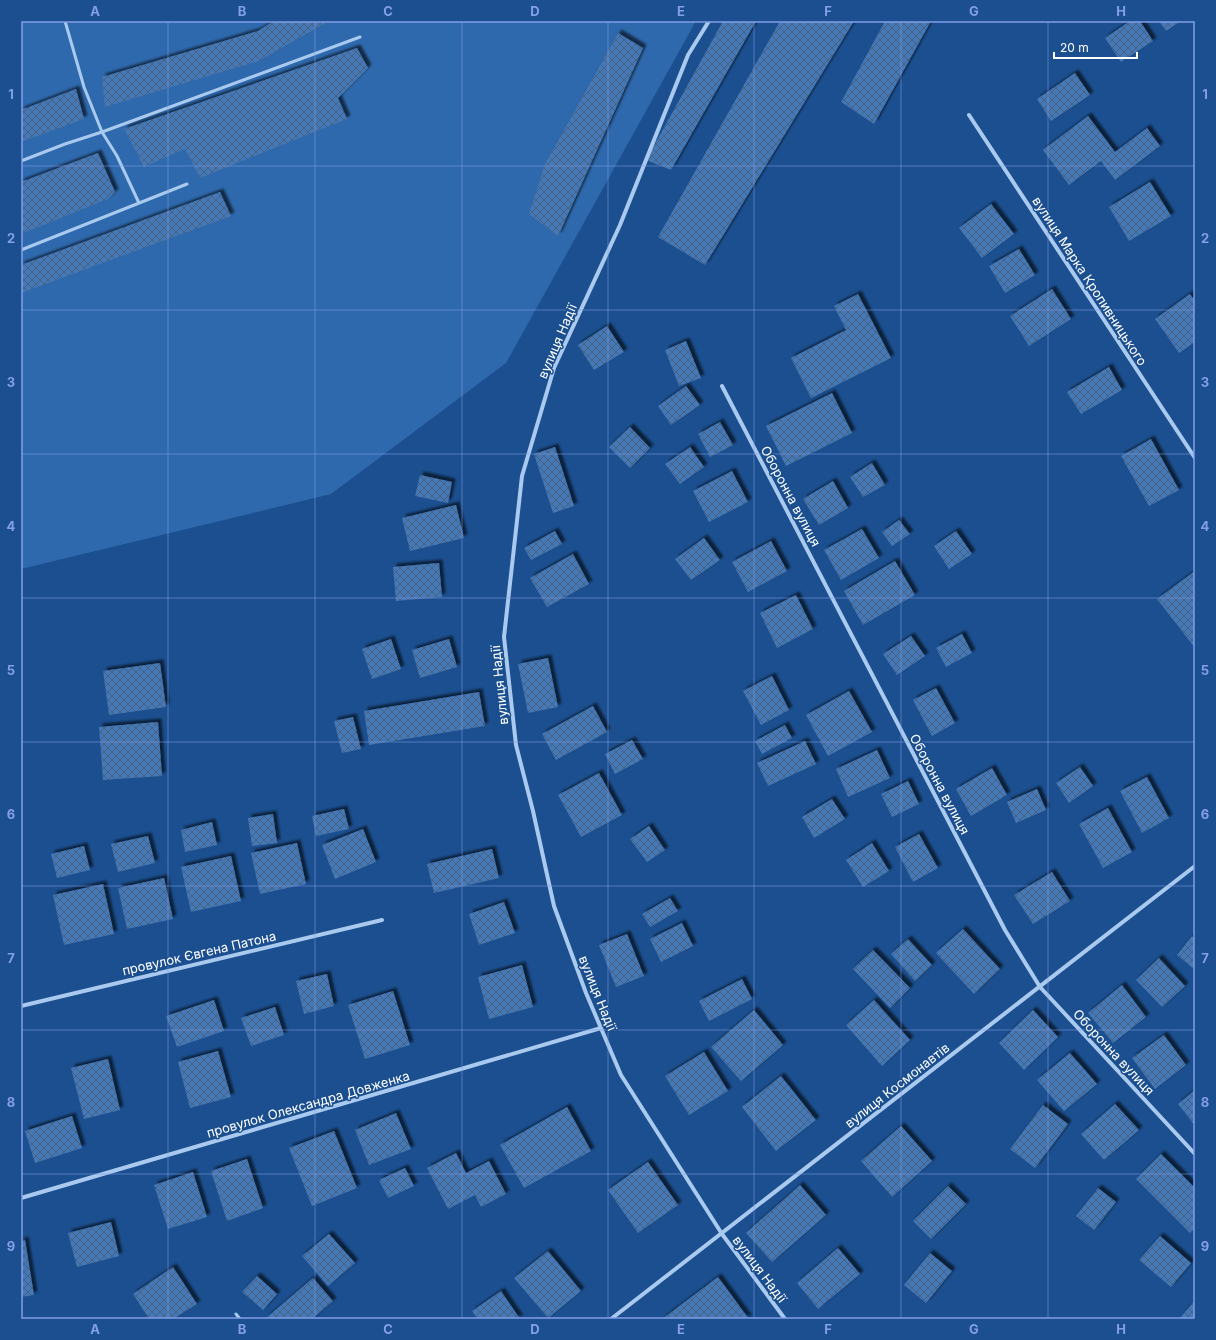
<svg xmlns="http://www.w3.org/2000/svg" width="1216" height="1340" font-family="Inter,sans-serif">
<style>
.grass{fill:#2e69ad}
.building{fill:url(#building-cross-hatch);filter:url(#shadow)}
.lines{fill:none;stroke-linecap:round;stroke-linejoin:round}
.service{stroke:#a9c9ee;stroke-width:3}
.minor{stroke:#a9c9ee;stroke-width:4}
.grid{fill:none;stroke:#839eea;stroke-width:1;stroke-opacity:0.55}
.labels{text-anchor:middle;stroke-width:3;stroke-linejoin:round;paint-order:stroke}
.street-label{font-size:13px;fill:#fff;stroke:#1b4f8f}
.neatline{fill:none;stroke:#839eea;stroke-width:1.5}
.grid-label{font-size:13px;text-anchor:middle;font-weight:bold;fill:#839eea}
</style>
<defs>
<pattern id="building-cross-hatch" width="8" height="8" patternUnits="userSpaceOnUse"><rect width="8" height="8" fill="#4478b7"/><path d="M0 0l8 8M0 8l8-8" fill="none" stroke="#486282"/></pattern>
<filter id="shadow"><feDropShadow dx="3.5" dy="-3.5" stdDeviation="1" flood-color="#0009"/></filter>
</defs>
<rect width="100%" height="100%" fill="#1b4f8f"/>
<!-- grass -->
<path class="grass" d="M 21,21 L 696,21 L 506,363 L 331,494 L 21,569 Z"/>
<!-- building -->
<path class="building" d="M 274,21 L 329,21 L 259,61 L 105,107 L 102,77 L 258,31 Z
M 723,21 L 756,21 L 671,170 L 646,160 Z
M 780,21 L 854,21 L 705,265 L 658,237 Z
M 885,21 L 931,21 L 874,124 L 841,102 Z
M 1130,21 L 1140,21 L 1153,41 L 1121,62 L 1105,38 Z
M 1159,21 L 1181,21 L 1166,31 Z
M 618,33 L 643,48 L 558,236 L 529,214 L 545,164 Z
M 357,48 L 368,68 L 338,98 L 347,119 L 200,178 L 185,149 L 144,167 L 124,129 Z
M 1075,73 L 1090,95 L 1051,121 L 1037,99 Z
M 76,89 L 84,119 L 21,142 L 21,110 Z
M 1088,116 L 1115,152 L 1147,128 L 1160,146 L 1115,180 L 1101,161 L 1069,185 L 1043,150 Z
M 98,153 L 115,192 L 108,199 L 21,234 L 21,182 Z
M 1150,182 L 1171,216 L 1129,241 L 1109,207 Z
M 220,192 L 231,216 L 21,293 L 21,265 Z
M 991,204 L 1014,234 L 982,258 L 959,228 Z
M 1019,249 L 1035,275 L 1005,293 L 989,266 Z
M 1052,289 L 1071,319 L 1029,346 L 1010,316 Z
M 858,294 L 891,358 L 811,398 L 791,358 L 846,330 L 834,306 Z
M 1190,294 L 1195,301 L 1195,342 L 1179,353 L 1155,319 Z
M 607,326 L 624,352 L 594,370 L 578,345 Z
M 686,341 L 701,378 L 679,386 L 665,350 Z
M 1109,367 L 1122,390 L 1081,414 L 1067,392 Z
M 686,386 L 700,405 L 671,425 L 658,406 Z
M 832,393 L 852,433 L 786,466 L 766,426 Z
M 720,422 L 733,445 L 710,457 L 698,434 Z
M 630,427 L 650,448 L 630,468 L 609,447 Z
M 1151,439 L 1179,490 L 1149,506 L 1121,456 Z
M 555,447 L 574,506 L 553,513 L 534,454 Z
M 690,447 L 704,467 L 680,484 L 665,464 Z
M 872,463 L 885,485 L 863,497 L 850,477 Z
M 732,471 L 748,502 L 709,522 L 693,491 Z
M 420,475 L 452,482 L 448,503 L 415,496 Z
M 833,481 L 848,508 L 819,525 L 803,499 Z
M 456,505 L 464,538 L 410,551 L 402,518 Z
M 899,520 L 910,534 L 892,546 L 882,532 Z
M 862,529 L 879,558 L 841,580 L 824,550 Z
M 555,531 L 562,544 L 531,560 L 524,548 Z
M 956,531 L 972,554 L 949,569 L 934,546 Z
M 704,538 L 720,560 L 691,580 L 675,559 Z
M 771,541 L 787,571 L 748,592 L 732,562 Z
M 573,554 L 589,584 L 547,607 L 530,578 Z
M 895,561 L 915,595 L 863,625 L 844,591 Z
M 439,563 L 442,597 L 396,601 L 393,567 Z
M 1195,571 L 1195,648 L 1157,599 Z
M 796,595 L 813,629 L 777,648 L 760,613 Z
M 962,634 L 972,653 L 946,667 L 936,648 Z
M 911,636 L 925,656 L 897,675 L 883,654 Z
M 391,639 L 401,669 L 372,679 L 362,649 Z
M 449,639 L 457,667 L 420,678 L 412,650 Z
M 548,658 L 558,707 L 528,713 L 518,664 Z
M 160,663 L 166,707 L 109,715 L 103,671 Z
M 772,676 L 789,710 L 761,725 L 743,691 Z
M 936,688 L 955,723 L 932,736 L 913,700 Z
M 849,691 L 872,732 L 828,756 L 806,715 Z
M 479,692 L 485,726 L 369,745 L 364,711 Z
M 593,706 L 607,732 L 556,760 L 542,734 Z
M 353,717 L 361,749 L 342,753 L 334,721 Z
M 158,722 L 162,776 L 103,780 L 99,727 Z
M 785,725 L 792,738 L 762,754 L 755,741 Z
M 632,740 L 643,759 L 615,774 L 605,754 Z
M 805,741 L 816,764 L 768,786 L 757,763 Z
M 877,750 L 890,778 L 848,797 L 836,769 Z
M 1080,767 L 1093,786 L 1069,803 L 1056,783 Z
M 992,768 L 1007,795 L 971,816 L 956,789 Z
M 599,773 L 622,815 L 581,837 L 558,795 Z
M 1147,777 L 1169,818 L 1142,833 L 1120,791 Z
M 908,781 L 919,804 L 892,817 L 881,794 Z
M 1037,789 L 1046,810 L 1016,823 L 1007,802 Z
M 832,799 L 845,819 L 814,838 L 802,817 Z
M 1108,808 L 1132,852 L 1103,868 L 1079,824 Z
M 344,809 L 349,829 L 316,836 L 312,816 Z
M 273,814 L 277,843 L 252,846 L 248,818 Z
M 212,822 L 217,845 L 185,852 L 181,830 Z
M 649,826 L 665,850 L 647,862 L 630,839 Z
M 363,829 L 376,862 L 335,879 L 322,845 Z
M 919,834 L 938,868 L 913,882 L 895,847 Z
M 148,836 L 155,863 L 118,872 L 111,844 Z
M 297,843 L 306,884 L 260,894 L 251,853 Z
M 872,843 L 889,871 L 863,887 L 846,860 Z
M 84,846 L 90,870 L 57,878 L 51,854 Z
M 492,849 L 499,878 L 434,893 L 427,864 Z
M 231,856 L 241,901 L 191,912 L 181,867 Z
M 1052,872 L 1070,901 L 1033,924 L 1014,895 Z
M 164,878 L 173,919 L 127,929 L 118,888 Z
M 103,884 L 114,934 L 64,945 L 53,895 Z
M 670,898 L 678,911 L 650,927 L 642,914 Z
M 504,902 L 515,933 L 479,945 L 469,914 Z
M 682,923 L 693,946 L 661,962 L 650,939 Z
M 963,929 L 1000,969 L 974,994 L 936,953 Z
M 627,934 L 644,976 L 616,987 L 599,945 Z
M 1192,936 L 1195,939 L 1195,970 L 1177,955 Z
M 908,939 L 932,965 L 915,981 L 891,954 Z
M 873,950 L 910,988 L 890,1008 L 853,969 Z
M 1159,958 L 1185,986 L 1162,1007 L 1136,980 Z
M 522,965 L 533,1007 L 489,1019 L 478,977 Z
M 327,974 L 334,1006 L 304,1014 L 296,981 Z
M 742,979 L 752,999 L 709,1021 L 699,1001 Z
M 1122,985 L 1146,1017 L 1113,1043 L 1088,1013 Z
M 393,991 L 410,1045 L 365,1059 L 348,1005 Z
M 214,1000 L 224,1031 L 177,1047 L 166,1016 Z
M 874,1000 L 910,1040 L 882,1066 L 846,1025 Z
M 275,1007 L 284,1035 L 251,1046 L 241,1018 Z
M 754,1010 L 783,1045 L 741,1081 L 711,1047 Z
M 1033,1010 L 1058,1037 L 1024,1070 L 999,1043 Z
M 1164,1035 L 1186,1065 L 1155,1089 L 1132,1058 Z
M 218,1051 L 231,1097 L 190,1108 L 178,1062 Z
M 704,1052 L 728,1091 L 689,1115 L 665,1076 Z
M 1070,1053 L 1097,1084 L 1064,1111 L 1037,1080 Z
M 108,1059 L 120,1110 L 84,1119 L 71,1068 Z
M 781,1076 L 816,1120 L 776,1151 L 742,1107 Z
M 1195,1090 L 1195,1126 L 1178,1104 Z
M 1115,1104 L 1139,1130 L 1104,1160 L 1081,1134 Z
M 1043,1105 L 1068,1124 L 1035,1168 L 1010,1149 Z
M 567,1107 L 591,1151 L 524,1188 L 500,1145 Z
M 396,1113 L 411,1149 L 369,1165 L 355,1130 Z
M 72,1116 L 82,1148 L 35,1163 L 25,1131 Z
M 901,1126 L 932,1161 L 892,1197 L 861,1161 Z
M 334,1131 L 357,1188 L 312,1206 L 289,1148 Z
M 456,1153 L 466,1173 L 489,1161 L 506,1194 L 481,1207 L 475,1195 L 448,1209 L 427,1168 Z
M 1161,1154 L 1195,1188 L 1195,1228 L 1190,1233 L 1136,1179 Z
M 247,1159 L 263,1208 L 227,1221 L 211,1171 Z
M 648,1162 L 678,1205 L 638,1233 L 608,1190 Z
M 405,1168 L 414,1186 L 388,1198 L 379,1180 Z
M 193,1172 L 207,1217 L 168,1229 L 154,1185 Z
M 800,1185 L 826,1215 L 772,1262 L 746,1233 Z
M 948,1186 L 966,1204 L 931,1239 L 913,1221 Z
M 1098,1188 L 1116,1202 L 1094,1230 L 1076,1216 Z
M 111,1222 L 119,1256 L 77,1267 L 68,1233 Z
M 329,1234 L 355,1263 L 328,1286 L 302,1256 Z
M 1160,1236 L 1191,1263 L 1171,1287 L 1139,1260 Z
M 25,1240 L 34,1295 L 21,1297 L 21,1241 Z
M 838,1248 L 860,1274 L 818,1309 L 797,1283 Z
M 548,1251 L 581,1291 L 548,1318 L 514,1278 Z
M 930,1253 L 952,1271 L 926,1303 L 904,1285 Z
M 173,1267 L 197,1304 L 173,1319 L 149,1319 L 133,1294 Z
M 257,1276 L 277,1294 L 263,1310 L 242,1292 Z
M 718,1277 L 749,1319 L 662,1319 Z
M 313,1278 L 333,1301 L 313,1318 L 315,1319 L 268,1319 L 266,1318 Z
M 501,1291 L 520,1319 L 477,1319 L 472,1311 Z
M 1195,1300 L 1195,1319 L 1182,1319 L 1180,1318 Z"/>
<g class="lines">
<!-- service -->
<path class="service" d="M 65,21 L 84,87 L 102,132 L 117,156 L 139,203
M 21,161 L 65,144 L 102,132 L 360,37
M 21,250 L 187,184
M 236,1314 L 240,1319"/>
<!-- minor -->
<path class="minor" d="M 709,21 L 688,55 L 620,225 L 554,368 L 522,476 L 504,637 L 516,745 L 533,811 L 554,906 L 586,993 L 621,1075 L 722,1234 L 785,1319
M 969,115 L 1195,458
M 722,386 L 1005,930 L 1040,987 L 1195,1154
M 21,1006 L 382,920
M 21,1198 L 601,1028
M 611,1319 L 1195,866"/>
</g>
<!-- grid -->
<path class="grid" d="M 168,21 L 168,1319M 315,21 L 315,1319M 462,21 L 462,1319M 608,21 L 608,1319M 754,21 L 754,1319M 901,21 L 901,1319M 1048,21 L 1048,1319M 21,166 L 1195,166M 21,310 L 1195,310M 21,454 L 1195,454M 21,598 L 1195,598M 21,742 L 1195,742M 21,886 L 1195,886M 21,1030 L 1195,1030M 21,1174 L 1195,1174"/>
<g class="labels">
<!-- street labels -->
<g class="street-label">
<text transform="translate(1090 281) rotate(57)" y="5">вулиця Марка Кропивницького</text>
<text transform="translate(557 341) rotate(-67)" y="5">вулиця Надії</text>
<text transform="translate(791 496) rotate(62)" y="5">Оборонна вулиця</text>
<text transform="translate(499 685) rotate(-96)" y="5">вулиця Надії</text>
<text transform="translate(940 784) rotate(62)" y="5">Оборонна вулиця</text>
<text transform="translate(199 953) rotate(-13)" y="5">провулок Євгена Патона</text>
<text transform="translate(598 993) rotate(68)" y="5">вулиця Надії</text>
<text transform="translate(1114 1052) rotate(47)" y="5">Оборонна вулиця</text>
<text transform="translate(897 1085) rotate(-38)" y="5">вулиця Космонавтів</text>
<text transform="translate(308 1104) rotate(-16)" y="5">провулок Олександра Довженка</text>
<text transform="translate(760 1269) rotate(53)" y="5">вулиця Надії</text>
</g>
</g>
<!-- border -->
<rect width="1216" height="1340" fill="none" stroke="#1b4f8f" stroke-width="44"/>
<!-- scale -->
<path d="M1054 52v6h83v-6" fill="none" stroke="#ffffff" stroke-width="2"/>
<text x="1060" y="52" font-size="12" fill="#ffffff" stroke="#1b4f8f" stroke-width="3" paint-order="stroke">20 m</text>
<rect x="22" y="22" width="1172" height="1296" class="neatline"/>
<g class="grid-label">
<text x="95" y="16">A</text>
<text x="242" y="16">B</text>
<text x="388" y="16">C</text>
<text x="535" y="16">D</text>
<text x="681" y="16">E</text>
<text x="828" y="16">F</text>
<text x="974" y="16">G</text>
<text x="1121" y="16">H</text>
<text x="11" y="99">1</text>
<text x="1205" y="99">1</text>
<text x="11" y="243">2</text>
<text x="1205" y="243">2</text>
<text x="11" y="387">3</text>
<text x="1205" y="387">3</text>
<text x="11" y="531">4</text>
<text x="1205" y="531">4</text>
<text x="11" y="675">5</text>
<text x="1205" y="675">5</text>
<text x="11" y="819">6</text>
<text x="1205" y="819">6</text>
<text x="11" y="963">7</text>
<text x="1205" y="963">7</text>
<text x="11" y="1107">8</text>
<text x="1205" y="1107">8</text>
<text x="11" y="1251">9</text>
<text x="1205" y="1251">9</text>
<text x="95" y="1334">A</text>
<text x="242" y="1334">B</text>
<text x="388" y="1334">C</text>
<text x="535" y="1334">D</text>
<text x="681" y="1334">E</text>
<text x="828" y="1334">F</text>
<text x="974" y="1334">G</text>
<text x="1121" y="1334">H</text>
</g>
</svg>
